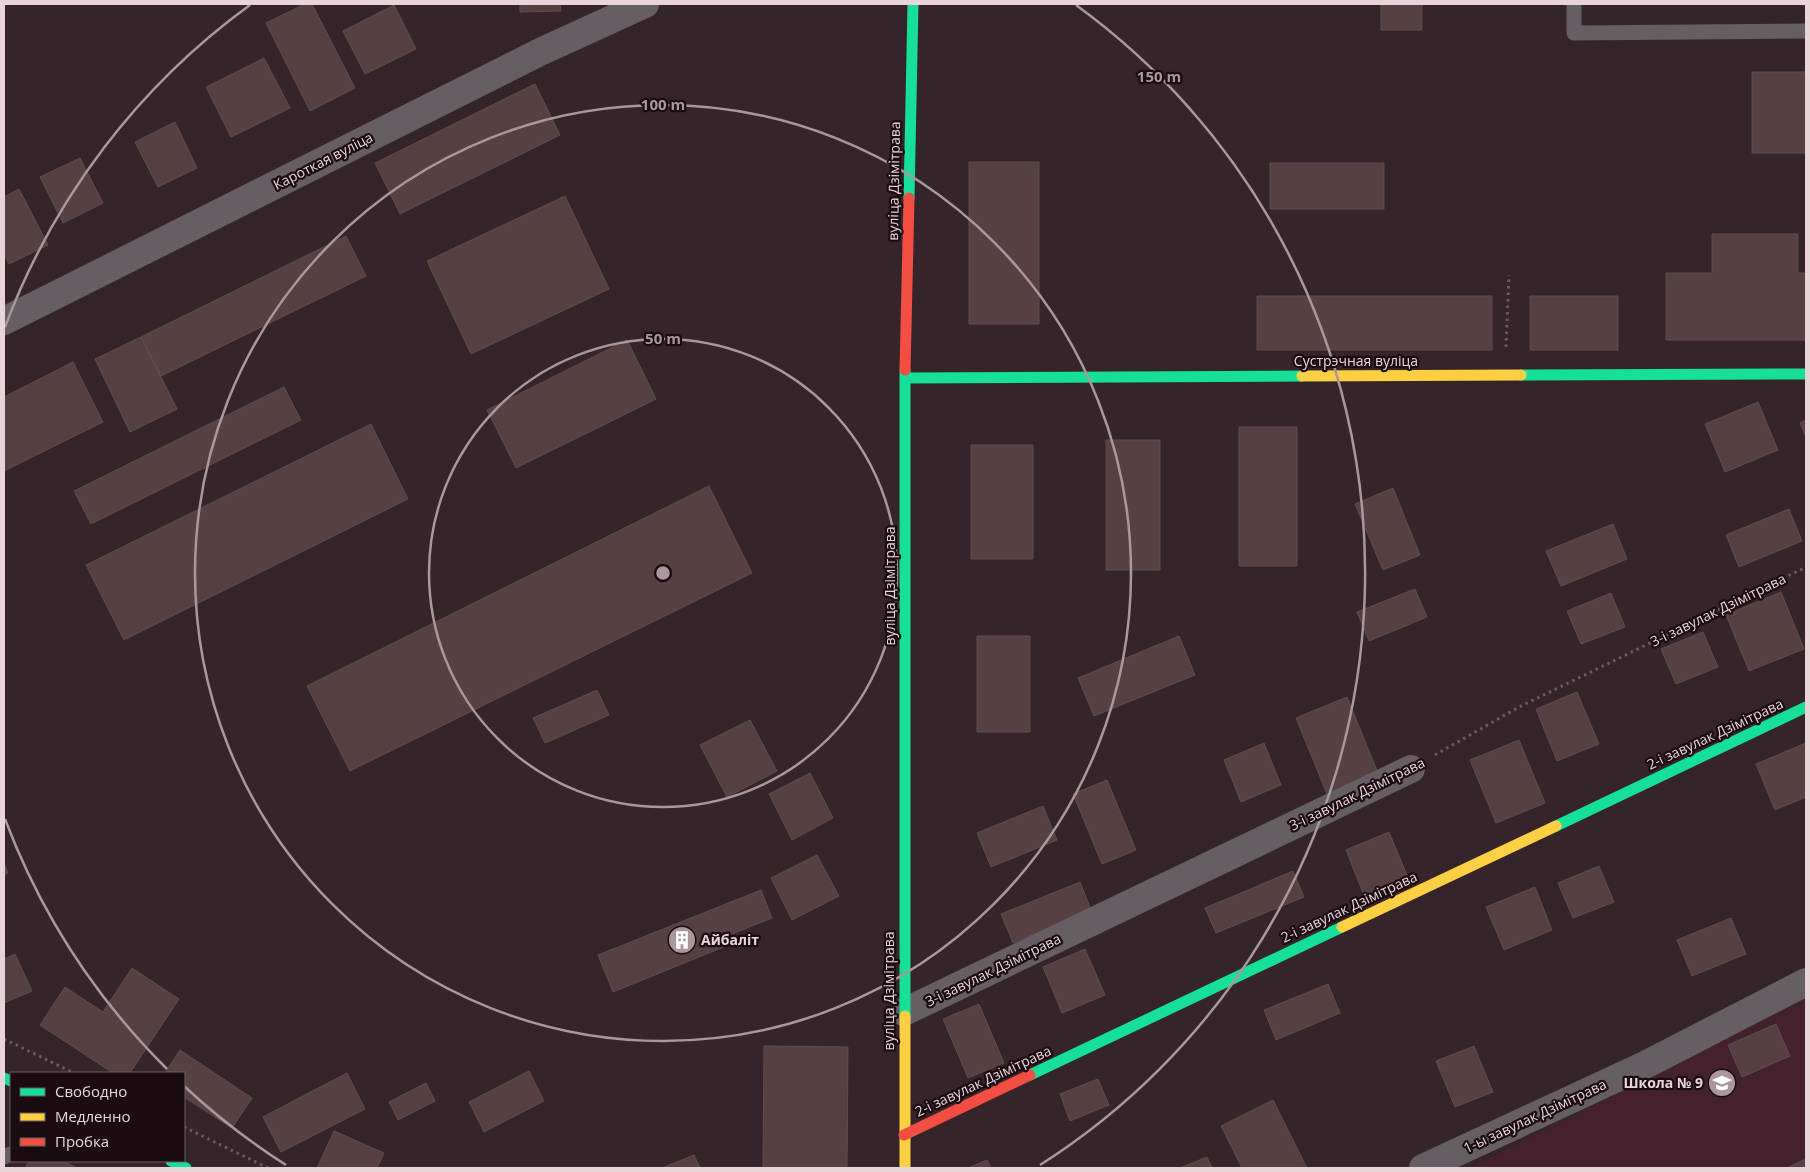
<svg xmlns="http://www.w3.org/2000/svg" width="1810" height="1172" font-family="'Open Sans',sans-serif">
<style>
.built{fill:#43212d}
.building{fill:#574041;stroke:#5d4e4f}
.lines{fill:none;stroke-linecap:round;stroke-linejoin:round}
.path{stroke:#665d61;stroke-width:3;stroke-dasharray:2.5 4;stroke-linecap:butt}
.lane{stroke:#655e62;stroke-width:15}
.street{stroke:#655e62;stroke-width:28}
.fast{stroke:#16e098;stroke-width:11}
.slow{stroke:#ffcf43;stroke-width:11}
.jam{stroke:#f24e42;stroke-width:11}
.ring{fill:none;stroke:#aa969c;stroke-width:2.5}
.labels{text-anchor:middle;stroke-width:4.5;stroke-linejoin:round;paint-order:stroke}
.street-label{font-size:14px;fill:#e9d4da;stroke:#1a0c11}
.poi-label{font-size:14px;font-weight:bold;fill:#e9d4da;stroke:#1a0c11;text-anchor:start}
.centre{fill:#aa969c;stroke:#1a0c11;stroke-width:2.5}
.ring-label{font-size:15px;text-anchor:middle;font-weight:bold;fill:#aa969c;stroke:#1a0c11;stroke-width:4.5;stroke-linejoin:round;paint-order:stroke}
</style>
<rect width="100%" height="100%" fill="#35242a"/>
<!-- built -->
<path class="built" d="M 1806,998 L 1806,1168 L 1470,1168 Z"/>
<!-- building -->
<path class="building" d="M 305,4 L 312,4 L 355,88 L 310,111 L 266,23 Z
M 520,4 L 560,4 L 561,11 L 520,12 Z
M 1381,4 L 1422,4 L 1422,30 L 1381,30 Z
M 394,5 L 416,49 L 365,74 L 343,31 Z
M 264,58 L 290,108 L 231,137 L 206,87 Z
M 1752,72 L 1806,72 L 1806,153 L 1752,153 Z
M 535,84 L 560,135 L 400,214 L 375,163 Z
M 175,122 L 197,168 L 158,187 L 135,142 Z
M 80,158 L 103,203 L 63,223 L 40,177 Z
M 969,162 L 1039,162 L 1039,324 L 969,324 Z
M 1270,163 L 1384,163 L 1384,209 L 1270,209 Z
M 19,189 L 48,245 L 9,264 L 4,254 L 4,197 Z
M 565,196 L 609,289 L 471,354 L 427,261 Z
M 1712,234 L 1798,234 L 1798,273 L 1806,273 L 1806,340 L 1666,340 L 1666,273 L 1712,273 Z
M 346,236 L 366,276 L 161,376 L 141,337 Z
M 1257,296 L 1492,296 L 1492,350 L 1257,350 Z
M 1530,296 L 1618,296 L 1618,350 L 1530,350 Z
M 141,337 L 177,409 L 130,432 L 95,359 Z
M 627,340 L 656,399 L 516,468 L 487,410 Z
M 73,362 L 103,422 L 4,471 L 4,397 Z
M 284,387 L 301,420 L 91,524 L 74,491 Z
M 1758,402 L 1778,450 L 1725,472 L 1705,424 Z
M 1806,420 L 1806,437 L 1800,423 Z
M 371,424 L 408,499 L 124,640 L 86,565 Z
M 1239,427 L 1297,427 L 1297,566 L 1239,566 Z
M 1106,440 L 1160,440 L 1160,570 L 1106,570 Z
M 971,445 L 1033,445 L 1033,559 L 971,559 Z
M 709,486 L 752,573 L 350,771 L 307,686 Z
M 1393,488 L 1420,555 L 1383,570 L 1355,504 Z
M 1789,509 L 1802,541 L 1739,567 L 1726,535 Z
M 1613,524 L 1627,559 L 1561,586 L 1546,551 Z
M 1415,589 L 1427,617 L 1369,641 L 1357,612 Z
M 1781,592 L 1804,649 L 1749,671 L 1726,615 Z
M 1611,593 L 1625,627 L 1581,644 L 1567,611 Z
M 1703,632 L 1718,667 L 1676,684 L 1661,649 Z
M 977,636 L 1030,636 L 1030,732 L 977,732 Z
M 1179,636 L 1195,675 L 1094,716 L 1078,678 Z
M 597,690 L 609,715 L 545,743 L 533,718 Z
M 1577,692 L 1599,744 L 1557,761 L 1536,709 Z
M 1347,697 L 1378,773 L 1327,794 L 1296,718 Z
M 750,720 L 777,771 L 727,797 L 700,745 Z
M 1519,740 L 1545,803 L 1496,823 L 1470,760 Z
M 1264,743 L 1281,785 L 1241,802 L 1224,760 Z
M 1806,743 L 1806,797 L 1775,810 L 1756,764 Z
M 810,773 L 833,818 L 792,840 L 769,794 Z
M 1107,780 L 1136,850 L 1102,864 L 1073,794 Z
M 1043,806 L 1057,840 L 991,867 L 977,833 Z
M 1389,832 L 1409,880 L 1365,898 L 1346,850 Z
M 817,855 L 839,896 L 792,920 L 771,878 Z
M 4,863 L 8,873 L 4,875 Z
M 1599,866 L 1614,902 L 1573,918 L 1558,883 Z
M 1293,871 L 1304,897 L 1216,933 L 1205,908 Z
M 1080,882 L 1091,910 L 1013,943 L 1001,914 Z
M 1535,887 L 1552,930 L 1504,950 L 1486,907 Z
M 761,890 L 772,918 L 727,936 L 731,944 L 613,992 L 598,955 Z
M 1731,918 L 1746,954 L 1692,976 L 1677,940 Z
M 1085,949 L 1105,995 L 1062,1013 L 1043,967 Z
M 15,954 L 32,991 L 4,1003 L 4,959 Z
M 132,968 L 179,999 L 130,1073 L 113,1073 L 40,1025 L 65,987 L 103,1012 Z
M 1328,984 L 1340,1013 L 1276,1040 L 1264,1010 Z
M 979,1004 L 1004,1063 L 968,1078 L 943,1019 Z
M 1776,1024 L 1790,1056 L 1742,1077 L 1728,1045 Z
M 764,1046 L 848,1047 L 847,1168 L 763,1168 Z
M 1474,1046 L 1493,1092 L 1455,1107 L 1436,1061 Z
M 180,1050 L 252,1098 L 232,1128 L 184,1097 L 184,1073 L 165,1073 Z
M 529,1071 L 544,1101 L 484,1132 L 469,1102 Z
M 347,1073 L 365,1109 L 281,1152 L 263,1117 Z
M 1098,1079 L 1109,1105 L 1070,1121 L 1060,1094 Z
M 426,1083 L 435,1101 L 398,1120 L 389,1102 Z
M 1273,1100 L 1307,1168 L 1242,1168 L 1221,1126 Z
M 334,1131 L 384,1153 L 377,1168 L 317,1168 Z
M 694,1155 L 700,1168 L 662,1168 Z
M 1207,1157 L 1212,1168 L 1180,1168 Z
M 1806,1159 L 1806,1168 L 1786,1168 Z
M 987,1160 L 991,1168 L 968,1168 Z
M 29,1161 L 62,1161 L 78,1168 L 25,1168 Z"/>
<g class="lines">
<!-- path -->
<path class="path" d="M 1506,347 L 1509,275
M 1435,755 L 1519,707 L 1806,567
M 4,1039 L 74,1073
M 184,1127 L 268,1168"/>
<!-- lane -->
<path class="lane" d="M 1574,4 L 1574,33 L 1806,31
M 4,1157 L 11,1154"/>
<!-- street -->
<path class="street" d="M 4,321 L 540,52 L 645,4
M 904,1012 L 1411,769
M 1423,1168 L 1645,1065 L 1806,982"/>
<!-- fast -->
<path class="fast" d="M 909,198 L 913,4
M 1521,375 L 1806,374
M 905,378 L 1302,376
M 1556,826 L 1806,707
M 905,1016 L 905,370
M 1030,1075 L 1342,927
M 4,1078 L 11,1081
M 171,1161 L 186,1168"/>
<!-- slow -->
<path class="slow" d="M 1302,376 L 1521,375
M 1342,927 L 1556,826
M 905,1016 L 905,1168"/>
<!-- jam -->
<path class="jam" d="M 905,370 L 909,198
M 904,1135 L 1030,1075"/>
</g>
<!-- distance rings -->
<g class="ring">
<circle cx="663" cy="573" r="234"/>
<circle cx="663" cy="573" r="468"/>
<path d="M286 1165A702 702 0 0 1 184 1086M167 1069A702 702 0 0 1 5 819M5 327A702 702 0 0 1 250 5M1076 5A702 702 0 0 1 1040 1165"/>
</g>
<!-- icons -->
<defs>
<symbol id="building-disc" viewBox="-11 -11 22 22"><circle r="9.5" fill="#aa969c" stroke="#1a0c11"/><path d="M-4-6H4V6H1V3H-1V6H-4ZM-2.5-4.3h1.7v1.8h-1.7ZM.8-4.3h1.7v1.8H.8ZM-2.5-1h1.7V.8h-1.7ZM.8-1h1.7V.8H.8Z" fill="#fff"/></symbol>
<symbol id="school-disc" viewBox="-11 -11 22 22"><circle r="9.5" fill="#aa969c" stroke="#1a0c11"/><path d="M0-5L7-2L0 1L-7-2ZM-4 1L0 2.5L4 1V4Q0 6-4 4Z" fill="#fff"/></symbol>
</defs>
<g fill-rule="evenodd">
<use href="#building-disc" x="666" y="924" width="32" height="32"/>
<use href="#school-disc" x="1706" y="1067" width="32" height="32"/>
</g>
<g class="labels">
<!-- street labels -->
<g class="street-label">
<text transform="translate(323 161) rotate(-27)" y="5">Кароткая вуліца</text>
<text transform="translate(894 181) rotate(-89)" y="5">вуліца Дзімітрава</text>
<text x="1356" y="366">Сустрэчная вуліца</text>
<text transform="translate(890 586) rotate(-90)" y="5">вуліца Дзімітрава</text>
<text transform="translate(1718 610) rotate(-26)" y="5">3-і завулак Дзімітрава</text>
<text transform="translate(1715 734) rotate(-25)" y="5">2-і завулак Дзімітрава</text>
<text transform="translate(1357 794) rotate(-26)" y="5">3-і завулак Дзімітрава</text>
<text transform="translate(1349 907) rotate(-25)" y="5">2-і завулак Дзімітрава</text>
<text transform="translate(993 970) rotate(-26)" y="5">3-і завулак Дзімітрава</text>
<text transform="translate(889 991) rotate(-90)" y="5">вуліца Дзімітрава</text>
<text transform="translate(983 1081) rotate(-25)" y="5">2-і завулак Дзімітрава</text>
<text transform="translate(1535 1116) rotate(-25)" y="5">1-ы завулак Дзімітрава</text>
</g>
<!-- poi labels -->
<g class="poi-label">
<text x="701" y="945">Айбаліт</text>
<text x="1703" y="1088" text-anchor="end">Школа № 9</text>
</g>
</g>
<circle cx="663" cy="573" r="8" class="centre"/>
<g class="ring-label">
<text x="1159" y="82">150 m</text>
<text x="663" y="110">100 m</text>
<text x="663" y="344">50 m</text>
</g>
<!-- border -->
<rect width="1810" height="1172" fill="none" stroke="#e9d4da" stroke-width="10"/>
<!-- legend -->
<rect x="10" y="1072" width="175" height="90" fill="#1a0c11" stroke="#6d5c61"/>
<rect x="20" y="1088" width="25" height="8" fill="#16e098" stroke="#6d5c61"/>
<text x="55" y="1097" font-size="15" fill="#e9d4da">Свободно</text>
<rect x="20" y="1113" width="25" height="8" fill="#ffcf43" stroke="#6d5c61"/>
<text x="55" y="1122" font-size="15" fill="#e9d4da">Медленно</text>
<rect x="20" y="1138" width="25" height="8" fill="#f24e42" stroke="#6d5c61"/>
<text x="55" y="1147" font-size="15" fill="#e9d4da">Пробка</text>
</svg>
